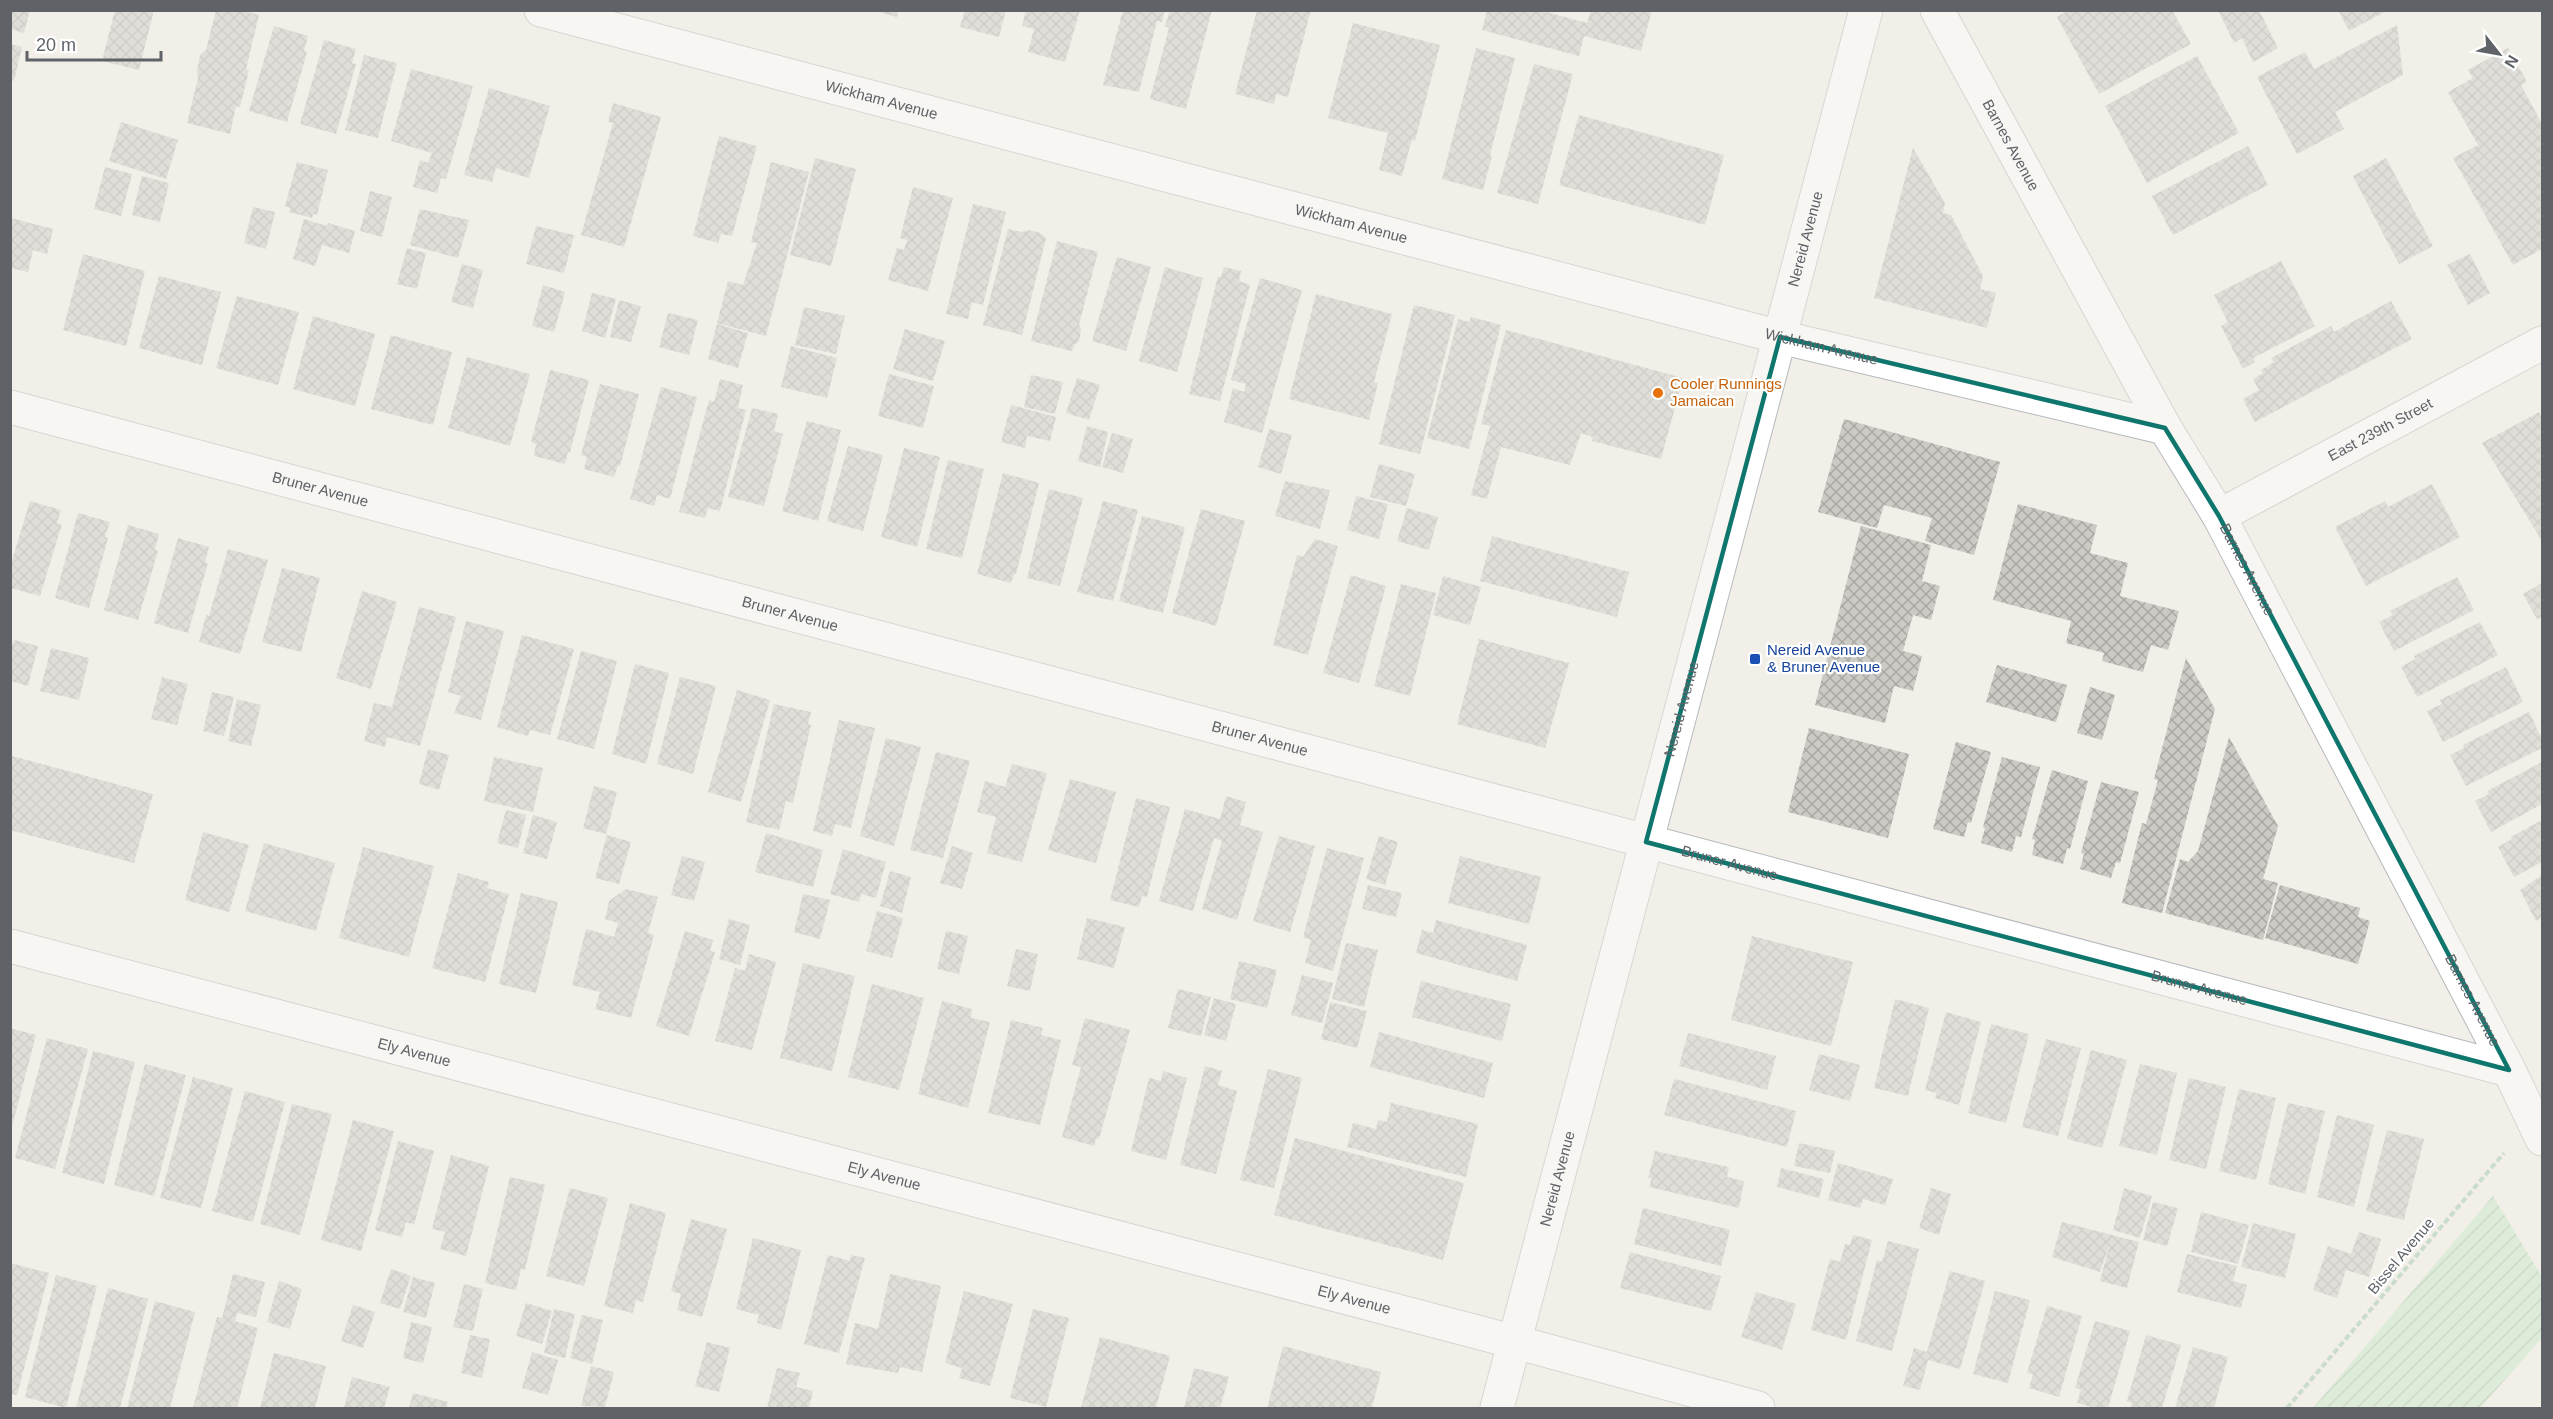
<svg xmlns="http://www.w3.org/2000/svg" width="2553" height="1419" font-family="Arial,sans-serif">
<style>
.garden{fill:url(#garden-furrows)}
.building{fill:url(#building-cross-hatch)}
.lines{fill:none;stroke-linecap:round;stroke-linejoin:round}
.street-casing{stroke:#b5b8bc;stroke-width:35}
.secondary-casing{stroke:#b6babf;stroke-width:35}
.path{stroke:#9cc7a9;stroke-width:4;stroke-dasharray:6 3;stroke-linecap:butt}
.street{stroke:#fff;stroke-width:33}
.secondary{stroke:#fff;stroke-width:33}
.marked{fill:none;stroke:#0f766e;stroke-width:4.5;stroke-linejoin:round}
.food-dot{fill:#e8710a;stroke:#fff;stroke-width:2}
.transit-dot{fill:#1a4fb4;stroke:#fff;stroke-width:2}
.labels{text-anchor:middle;stroke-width:4.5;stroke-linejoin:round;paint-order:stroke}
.street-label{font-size:15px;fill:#5f6368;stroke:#fff}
.food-label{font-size:15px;fill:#c56008;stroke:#fff;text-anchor:start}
.transit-label{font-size:15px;fill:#164399;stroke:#fff;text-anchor:start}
</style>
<defs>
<pattern id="garden-furrows" width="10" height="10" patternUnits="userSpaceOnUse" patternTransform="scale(1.5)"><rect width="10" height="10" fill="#c5e8c5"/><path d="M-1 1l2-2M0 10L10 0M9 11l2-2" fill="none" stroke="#a3c0a4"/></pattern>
<pattern id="building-cross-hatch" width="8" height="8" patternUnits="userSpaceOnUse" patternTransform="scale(1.5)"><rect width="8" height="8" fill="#cccac5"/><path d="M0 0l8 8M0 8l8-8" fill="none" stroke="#a9a8a4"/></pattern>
</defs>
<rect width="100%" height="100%" fill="#f1efe8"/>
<!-- garden -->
<path class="garden" d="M 2493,1196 L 2542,1277 L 2542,1338 L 2480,1408 L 2313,1408 Z"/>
<!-- building -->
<path class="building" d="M 10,10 L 30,10 L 24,33 L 10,29 Z
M 115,10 L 154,10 L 139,70 L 102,61 Z
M 216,10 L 241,10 L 259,15 L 246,69 L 249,70 L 240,107 L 236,106 L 230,134 L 187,123 L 198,78 L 197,71 L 200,55 L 206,50 Z
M 872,10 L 898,10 L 897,17 Z
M 965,10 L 1006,10 L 999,37 L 960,27 Z
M 1026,10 L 1080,10 L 1065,62 L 1028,52 L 1034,29 L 1022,26 Z
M 1123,10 L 1165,10 L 1162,22 L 1157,21 L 1139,92 L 1103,85 Z
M 1170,10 L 1212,10 L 1186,109 L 1150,99 L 1169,28 L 1165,26 Z
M 1257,10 L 1311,10 L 1288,97 L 1276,94 L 1274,104 L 1235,94 Z
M 1487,10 L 1539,10 L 1587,23 L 1591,10 L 1652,10 L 1641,51 L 1584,36 L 1579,56 L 1482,30 Z
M 2069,10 L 2172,10 L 2191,44 L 2099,94 L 2057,17 Z
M 2218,10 L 2259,10 L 2278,48 L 2253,62 L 2242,38 L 2234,43 Z
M 2338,10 L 2388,10 L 2349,31 Z
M 1353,23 L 1440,45 L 1415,141 L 1412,139 L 1402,176 L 1379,170 L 1388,133 L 1328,118 Z
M 2397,25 L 2403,75 L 2335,112 L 2344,129 L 2297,154 L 2257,77 L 2305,52 L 2314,69 Z
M 274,26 L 308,36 L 304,51 L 307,52 L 287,122 L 249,111 Z
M 324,40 L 356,49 L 352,63 L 356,64 L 336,134 L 300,124 Z
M 10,44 L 22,47 L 14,81 L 10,80 Z
M 1476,48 L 1515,58 L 1490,155 L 1492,156 L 1483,190 L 1442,179 Z
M 2508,48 L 2527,82 L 2521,85 L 2542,124 L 2542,249 L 2513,265 L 2453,158 L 2478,145 L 2448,92 L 2473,78 L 2468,70 Z
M 364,55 L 397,63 L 378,138 L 345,130 Z
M 2197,56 L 2239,133 L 2147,183 L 2105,106 Z
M 1534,64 L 1573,74 L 1538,204 L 1497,193 Z
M 411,69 L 473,86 L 446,179 L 441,178 L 437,193 L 413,187 L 420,160 L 428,163 L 432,153 L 391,141 Z
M 489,88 L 550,106 L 529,178 L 496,168 L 492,182 L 464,175 Z
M 613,103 L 661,117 L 624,247 L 581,235 L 613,123 L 608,122 Z
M 1579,115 L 1724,155 L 1705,225 L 1559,185 Z
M 121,122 L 178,140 L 166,179 L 109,161 Z
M 719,136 L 757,146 L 732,236 L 721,234 L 718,243 L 693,236 Z
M 2248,146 L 2268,185 L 2173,235 L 2152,196 Z
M 1913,148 L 1945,203 L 1943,213 L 1951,215 L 1983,276 L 1980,289 L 1996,293 L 1987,328 L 1874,298 Z
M 815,158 L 856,169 L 831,266 L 790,255 Z
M 2386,158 L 2433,246 L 2399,264 L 2353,176 Z
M 297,162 L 328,170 L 317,215 L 313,214 L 312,218 L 289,212 L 290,208 L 285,206 Z
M 771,162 L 809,172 L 766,336 L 717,323 L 728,281 L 743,285 L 757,243 L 751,242 Z
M 105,167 L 132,174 L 121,216 L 94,209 Z
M 142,176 L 169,183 L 160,222 L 132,215 Z
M 913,187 L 953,198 L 928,291 L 888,280 L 897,248 L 904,250 L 907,240 L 900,238 Z
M 370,191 L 392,197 L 382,237 L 360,231 Z
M 973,204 L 1006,212 L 983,305 L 972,302 L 968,319 L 946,314 Z
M 253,207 L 275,212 L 266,249 L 244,243 Z
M 420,209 L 469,220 L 458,258 L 410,245 Z
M 11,218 L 53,229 L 47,254 L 33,250 L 28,272 L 10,268 Z
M 304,219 L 327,226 L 328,223 L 355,231 L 349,253 L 322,245 L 315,266 L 293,259 Z
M 536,226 L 574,235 L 564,273 L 526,264 Z
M 1008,229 L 1022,232 L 1030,230 L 1040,233 L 1046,238 L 1022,335 L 983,325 Z
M 1057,241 L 1098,252 L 1079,325 L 1081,330 L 1079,341 L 1074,345 L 1072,351 L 1031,341 Z
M 407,248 L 426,253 L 417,289 L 397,284 Z
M 83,254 L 145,271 L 126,346 L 63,330 Z
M 2470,254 L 2490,293 L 2468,305 L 2447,265 Z
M 1117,257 L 1151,267 L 1126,351 L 1092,341 Z
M 2281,261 L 2315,326 L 2253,358 L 2255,362 L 2243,369 L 2221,326 L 2228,322 L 2214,295 Z
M 462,264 L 483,270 L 473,308 L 451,302 Z
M 1165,267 L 1203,278 L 1177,372 L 1139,361 Z
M 1224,267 L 1241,271 L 1239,281 L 1250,285 L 1220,401 L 1189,394 L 1218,276 L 1221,277 Z
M 159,276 L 221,292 L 202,365 L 139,348 Z
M 1260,278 L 1302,290 L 1262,433 L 1224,422 L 1233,388 L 1244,392 L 1246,384 L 1231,380 Z
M 543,285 L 565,292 L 554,332 L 532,326 Z
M 592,293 L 616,299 L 605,338 L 582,331 Z
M 1316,294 L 1392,314 L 1374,382 L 1378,383 L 1369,420 L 1289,399 Z
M 237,296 L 299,312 L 278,385 L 216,368 Z
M 619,300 L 641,306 L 631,342 L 610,337 Z
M 2391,301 L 2412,339 L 2255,422 L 2243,399 L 2259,390 L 2253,379 L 2263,373 L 2261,370 L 2274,362 L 2271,358 L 2331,326 L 2334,332 Z
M 1414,305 L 1455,315 L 1420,454 L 1379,444 Z
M 804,307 L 845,316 L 836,354 L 795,345 Z
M 668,313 L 698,320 L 689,355 L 659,347 Z
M 313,316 L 375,334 L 355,406 L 293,389 Z
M 1471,317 L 1501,325 L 1469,449 L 1427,438 L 1458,319 L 1469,322 Z
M 717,324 L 748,333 L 738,368 L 708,359 Z
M 905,329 L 945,341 L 933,381 L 893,369 Z
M 1506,330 L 1683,378 L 1661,459 L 1592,441 L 1593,437 L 1581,433 L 1570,465 L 1501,447 L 1487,499 L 1471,495 L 1490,426 L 1481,424 Z
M 391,335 L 452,352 L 433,425 L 371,409 Z
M 791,346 L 837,358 L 827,398 L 781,387 Z
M 467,357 L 530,374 L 510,446 L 448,428 Z
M 550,370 L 589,380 L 570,452 L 568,452 L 565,464 L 534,456 L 536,444 L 531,442 Z
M 889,374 L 934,386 L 923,428 L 878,416 Z
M 1031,375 L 1063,382 L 1055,414 L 1024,407 Z
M 1077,378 L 1100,385 L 1089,420 L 1066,413 Z
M 720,379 L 743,385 L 738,408 L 746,410 L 720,511 L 708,508 L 705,518 L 679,512 L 709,400 L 714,402 Z
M 600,384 L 639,394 L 620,466 L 618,465 L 614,477 L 584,469 L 587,457 L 581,455 Z
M 661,387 L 697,397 L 670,499 L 657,495 L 654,506 L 630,499 Z
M 1011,405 L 1056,417 L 1050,441 L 1027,436 L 1025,448 L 1001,442 Z
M 752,408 L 778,414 L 774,431 L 783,434 L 764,506 L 728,497 Z
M 2539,412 L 2542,419 L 2542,541 L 2482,443 Z
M 1844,419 L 2000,462 L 1974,555 L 1925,541 L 1932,518 L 1884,505 L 1877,528 L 1818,512 Z
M 807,421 L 841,430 L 818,521 L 782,511 Z
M 1087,426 L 1108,432 L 1100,467 L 1078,461 Z
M 1269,429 L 1292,435 L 1281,474 L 1258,467 Z
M 1112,433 L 1133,439 L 1123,473 L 1102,467 Z
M 848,446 L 883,455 L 863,531 L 827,521 Z
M 904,448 L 940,457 L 917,547 L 881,537 Z
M 948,460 L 984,469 L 962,558 L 926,549 Z
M 1379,464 L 1415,474 L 1406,506 L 1370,497 Z
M 1003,473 L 1039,483 L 1016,574 L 1014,574 L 1011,583 L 977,574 Z
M 1285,481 L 1330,490 L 1320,529 L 1275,516 Z
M 2432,484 L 2460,537 L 2366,586 L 2335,527 L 2385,501 L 2388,507 Z
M 1049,489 L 1083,498 L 1060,586 L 1027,578 Z
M 1356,496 L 1388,504 L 1379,539 L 1347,530 Z
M 30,501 L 61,510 L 57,523 L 62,524 L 40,596 L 10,588 L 10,567 Z
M 1103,501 L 1138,510 L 1113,601 L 1077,592 Z
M 2018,504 L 2097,525 L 2090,553 L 2128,563 L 2120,596 L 2179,611 L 2168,650 L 2151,645 L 2143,672 L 2102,661 L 2104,653 L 2066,643 L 2071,621 L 1993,600 Z
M 1407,508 L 1438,517 L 1429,550 L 1397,541 Z
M 1201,509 L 1245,521 L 1216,626 L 1172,613 Z
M 78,513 L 110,522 L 105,537 L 108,538 L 89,608 L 55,598 Z
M 1142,516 L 1185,527 L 1163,613 L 1119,601 Z
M 128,525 L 159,534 L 155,550 L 158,551 L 138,620 L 104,610 Z
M 1861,526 L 1931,545 L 1922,581 L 1940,586 L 1931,620 L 1913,615 L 1903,651 L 1922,656 L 1913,691 L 1894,686 L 1885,723 L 1815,705 Z
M 1492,536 L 1629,572 L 1617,617 L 1480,581 Z
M 178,538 L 209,547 L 205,563 L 208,563 L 188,633 L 154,623 Z
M 1315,539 L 1338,546 L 1308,655 L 1273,645 L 1297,555 L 1303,557 Z
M 228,549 L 268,560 L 240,654 L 199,642 L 206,615 L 209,616 Z
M 282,568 L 320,578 L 301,652 L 262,642 Z
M 1351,575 L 1386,586 L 1359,683 L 1323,673 Z
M 1443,576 L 1481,587 L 1470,625 L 1433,615 Z
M 2457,577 L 2474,610 L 2394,651 L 2379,622 L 2393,615 L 2390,611 Z
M 2542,583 L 2542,617 L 2537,619 L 2523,594 Z
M 1401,584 L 1436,593 L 1410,696 L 1374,686 Z
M 362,591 L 397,602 L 371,689 L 336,678 Z
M 419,607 L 456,617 L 420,746 L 387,737 L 385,747 L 364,741 L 374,703 L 392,707 Z
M 466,621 L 504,631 L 481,720 L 454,713 L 461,696 L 448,692 Z
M 2480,622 L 2498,655 L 2417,697 L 2401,667 L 2415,659 L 2414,656 Z
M 522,635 L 574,649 L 550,735 L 530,730 L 528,736 L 497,727 Z
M 1479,639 L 1569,663 L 1545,748 L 1457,724 Z
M 14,640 L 38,646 L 28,686 L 10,681 L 10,651 Z
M 51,648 L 89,658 L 79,700 L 40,691 Z
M 581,651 L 617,661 L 594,749 L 557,739 Z
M 2186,658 L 2215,709 L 2162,913 L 2122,903 L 2142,823 L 2146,824 L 2158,780 L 2154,779 Z
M 635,664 L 669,673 L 646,764 L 612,754 Z
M 1997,665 L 2067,685 L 2056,722 L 1986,702 Z
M 2506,667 L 2523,702 L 2443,742 L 2427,711 L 2442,704 L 2440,700 Z
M 162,677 L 188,684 L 177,725 L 151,719 Z
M 680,677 L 716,686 L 693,774 L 657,764 Z
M 2090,687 L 2115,695 L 2102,740 L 2077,733 Z
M 737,690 L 770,700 L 741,802 L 708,792 Z
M 212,692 L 234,697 L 224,736 L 203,731 Z
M 237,699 L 261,705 L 251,746 L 228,741 Z
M 774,704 L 811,712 L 808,724 L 811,725 L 793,803 L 786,801 L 779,830 L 746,822 Z
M 2529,712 L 2542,739 L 2542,748 L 2466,786 L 2450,755 L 2464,748 L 2463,745 Z
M 839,720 L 875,728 L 851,828 L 835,824 L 832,836 L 813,831 Z
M 1809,728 L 1909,754 L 1888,838 L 1788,812 Z
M 2229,737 L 2278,826 L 2263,879 L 2278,883 L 2263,940 L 2165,913 L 2180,859 L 2188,862 L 2198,851 Z
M 886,738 L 921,747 L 894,846 L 860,836 Z
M 1956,742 L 1991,752 L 1971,823 L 1968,822 L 1964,837 L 1933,829 Z
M 428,749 L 449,755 L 439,790 L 419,784 Z
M 936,752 L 970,761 L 943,858 L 910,850 Z
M 12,756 L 153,794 L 134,863 L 10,830 Z
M 494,757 L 543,768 L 533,812 L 484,801 Z
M 2002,757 L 2040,767 L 2021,837 L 2016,836 L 2012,852 L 1981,843 L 1985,828 L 1983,827 Z
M 2542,762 L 2542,804 L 2491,832 L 2475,801 L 2489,794 L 2487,791 Z
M 1012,764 L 1047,773 L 1022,862 L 987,853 L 996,817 L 977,812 L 985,781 L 1005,787 Z
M 2052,770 L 2088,781 L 2070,849 L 2067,848 L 2063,864 L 2032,855 L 2035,840 L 2032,839 Z
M 1070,779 L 1116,792 L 1096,863 L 1048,850 Z
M 2101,782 L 2139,792 L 2120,863 L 2116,862 L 2111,878 L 2080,869 L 2084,854 L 2081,853 Z
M 594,786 L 617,792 L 606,834 L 583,828 Z
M 1226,796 L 1246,802 L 1240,825 L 1263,832 L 1237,920 L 1202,909 L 1222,841 L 1214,838 L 1193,911 L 1159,901 L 1185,809 L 1220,819 Z
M 1136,798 L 1170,807 L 1147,897 L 1142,896 L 1139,907 L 1110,900 Z
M 506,810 L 526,815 L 518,848 L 497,843 Z
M 533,815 L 557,822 L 547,859 L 523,853 Z
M 2542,820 L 2542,862 L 2514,877 L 2498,847 L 2512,839 L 2511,837 Z
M 203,832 L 249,845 L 229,912 L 185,900 Z
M 766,833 L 823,850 L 813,887 L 755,872 Z
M 607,835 L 631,842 L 619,884 L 595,878 Z
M 1279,836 L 1315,846 L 1290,932 L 1253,921 Z
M 1379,836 L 1398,842 L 1385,885 L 1366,879 Z
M 264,843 L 335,863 L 316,931 L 245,911 Z
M 952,846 L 973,853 L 962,889 L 940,883 Z
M 363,847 L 434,866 L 409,957 L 339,938 Z
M 1327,848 L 1364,858 L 1333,971 L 1305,963 L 1311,940 L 1303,937 Z
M 843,849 L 886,862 L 876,898 L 861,894 L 859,902 L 830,894 Z
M 682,856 L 705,862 L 694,901 L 671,895 Z
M 1460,856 L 1541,877 L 1529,924 L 1448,903 Z
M 890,871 L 911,877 L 902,913 L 880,906 Z
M 458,873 L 489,882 L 487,888 L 509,894 L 485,982 L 432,968 Z
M 2542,875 L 2542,917 L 2536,921 L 2520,890 Z
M 1368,885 L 1402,893 L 1396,917 L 1362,909 Z
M 2280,885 L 2360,908 L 2358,917 L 2370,921 L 2358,964 L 2265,938 Z
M 626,889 L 658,897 L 648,933 L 654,935 L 631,1018 L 595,1009 L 600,992 L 572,985 L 586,929 L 614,937 L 618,923 L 605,919 L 609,901 Z
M 521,893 L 558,902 L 536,993 L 499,984 Z
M 803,894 L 830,900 L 820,939 L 794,932 Z
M 877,911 L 903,918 L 892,958 L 866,951 Z
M 1087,918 L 1125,927 L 1114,968 L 1077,959 Z
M 729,919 L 750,925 L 740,965 L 719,959 Z
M 1436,920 L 1527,945 L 1517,981 L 1416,953 L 1422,930 L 1433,933 Z
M 685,931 L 713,940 L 710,951 L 715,952 L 689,1036 L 656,1026 Z
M 946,931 L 968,936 L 959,974 L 937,969 Z
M 1752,936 L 1853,962 L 1831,1046 L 1731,1020 Z
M 1346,943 L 1378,950 L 1364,1007 L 1332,999 Z
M 1016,949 L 1038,954 L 1030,991 L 1007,986 Z
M 749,954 L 776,962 L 752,1050 L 715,1041 L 735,968 L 745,971 Z
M 1239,961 L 1277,970 L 1267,1008 L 1230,999 Z
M 803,963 L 855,976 L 832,1071 L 780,1058 Z
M 1302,975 L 1333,983 L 1322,1023 L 1291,1015 Z
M 1421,981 L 1511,1004 L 1502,1041 L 1412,1017 Z
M 872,984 L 924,998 L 899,1090 L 848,1077 Z
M 1178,989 L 1211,997 L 1201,1036 L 1168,1028 Z
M 1214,998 L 1236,1004 L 1226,1041 L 1204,1035 Z
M 1895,999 L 1929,1008 L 1908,1096 L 1874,1088 Z
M 942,1001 L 972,1009 L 971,1018 L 990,1022 L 968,1108 L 918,1094 Z
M 1330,1002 L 1367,1011 L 1357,1048 L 1321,1039 Z
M 1946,1012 L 1981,1022 L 1959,1105 L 1935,1098 L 1937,1093 L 1925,1090 Z
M 1085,1018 L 1130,1030 L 1099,1139 L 1096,1139 L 1094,1146 L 1062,1137 L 1081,1067 L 1072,1065 Z
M 1011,1020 L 1043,1028 L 1041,1035 L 1061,1040 L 1040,1125 L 988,1113 Z
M 1991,1024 L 2029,1034 L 2006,1123 L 1968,1113 Z
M 10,1028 L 36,1035 L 11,1130 L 10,1130 Z
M 1379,1032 L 1493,1063 L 1484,1098 L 1370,1067 Z
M 1688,1033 L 1776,1056 L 1767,1090 L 1679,1066 Z
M 47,1038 L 88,1049 L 55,1169 L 15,1158 Z
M 2046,1039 L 2081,1048 L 2058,1136 L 2022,1127 Z
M 2091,1050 L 2127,1060 L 2102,1148 L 2067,1139 Z
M 93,1051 L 135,1062 L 104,1184 L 62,1173 Z
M 1819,1054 L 1860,1065 L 1850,1101 L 1809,1090 Z
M 145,1064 L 186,1075 L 154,1196 L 114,1185 Z
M 2140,1064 L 2177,1073 L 2157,1155 L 2119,1146 Z
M 1205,1066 L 1222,1071 L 1218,1085 L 1237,1091 L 1216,1174 L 1180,1165 Z
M 1268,1069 L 1302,1078 L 1274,1188 L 1240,1180 Z
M 1163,1071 L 1187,1078 L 1166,1160 L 1131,1151 L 1149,1078 L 1161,1081 Z
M 193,1077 L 233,1088 L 201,1208 L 160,1198 Z
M 2189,1078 L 2226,1087 L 2206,1169 L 2169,1160 Z
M 1674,1079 L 1796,1111 L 1787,1147 L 1664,1115 Z
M 2239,1089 L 2276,1098 L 2256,1180 L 2219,1171 Z
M 245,1091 L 285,1102 L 253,1222 L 212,1211 Z
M 1391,1103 L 1478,1124 L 1466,1177 L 1347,1147 L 1353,1123 L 1376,1129 L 1378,1120 L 1387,1122 Z
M 2288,1103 L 2325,1111 L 2305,1194 L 2268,1184 Z
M 292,1104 L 332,1114 L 300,1235 L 260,1224 Z
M 2337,1115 L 2374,1125 L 2354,1207 L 2317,1197 Z
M 353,1120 L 394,1131 L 361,1251 L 321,1240 Z
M 2387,1130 L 2424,1139 L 2404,1220 L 2366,1211 Z
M 1295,1138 L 1464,1183 L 1443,1260 L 1274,1215 Z
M 398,1141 L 434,1151 L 414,1225 L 406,1222 L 402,1237 L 375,1230 Z
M 1799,1143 L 1835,1151 L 1830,1173 L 1794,1166 Z
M 1655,1151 L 1729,1167 L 1727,1177 L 1744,1181 L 1739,1208 L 1649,1187 L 1652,1178 L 1648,1178 Z
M 451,1155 L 489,1166 L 466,1256 L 440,1249 L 445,1232 L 432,1229 Z
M 1838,1163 L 1893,1179 L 1885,1205 L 1863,1199 L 1860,1208 L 1828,1200 Z
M 1781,1168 L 1824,1179 L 1819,1198 L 1777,1187 Z
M 510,1177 L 545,1185 L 525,1270 L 521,1269 L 516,1290 L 485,1283 Z
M 570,1188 L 608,1198 L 584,1286 L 546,1276 Z
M 1931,1188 L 1951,1194 L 1939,1235 L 1919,1228 Z
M 2124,1188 L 2152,1196 L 2140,1238 L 2113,1230 Z
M 2153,1202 L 2178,1208 L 2167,1246 L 2143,1240 Z
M 630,1203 L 666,1213 L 643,1302 L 636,1300 L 633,1313 L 604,1306 Z
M 1643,1208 L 1730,1230 L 1721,1266 L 1634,1244 Z
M 2201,1212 L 2249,1225 L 2238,1264 L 2191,1252 Z
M 691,1219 L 727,1229 L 702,1317 L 677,1310 L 681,1294 L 671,1291 Z
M 2062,1222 L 2139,1242 L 2127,1288 L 2100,1281 L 2110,1243 L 2100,1272 L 2052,1257 Z
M 2253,1223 L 2296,1234 L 2285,1278 L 2241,1267 Z
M 2359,1232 L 2381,1239 L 2369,1277 L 2346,1270 L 2337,1298 L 2313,1290 L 2328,1246 L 2351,1254 Z
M 1853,1235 L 1872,1240 L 1846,1340 L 1811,1330 L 1830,1259 L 1840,1262 L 1845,1244 L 1850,1245 Z
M 753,1238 L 801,1250 L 781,1330 L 757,1323 L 759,1315 L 736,1309 Z
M 1888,1241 L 1919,1249 L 1892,1351 L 1856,1341 L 1877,1260 L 1882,1262 Z
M 1630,1252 L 1721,1276 L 1711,1311 L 1620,1288 Z
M 2187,1254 L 2237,1266 L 2233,1281 L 2247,1285 L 2241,1308 L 2177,1292 Z
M 828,1255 L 850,1261 L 851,1255 L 865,1258 L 839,1353 L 804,1344 Z
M 10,1263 L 49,1273 L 17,1395 L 10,1394 Z
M 391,1269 L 411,1276 L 400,1309 L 380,1303 Z
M 1950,1271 L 1985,1281 L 1960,1369 L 1928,1360 L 1920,1390 L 1903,1386 L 1914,1348 L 1927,1352 Z
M 233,1274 L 265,1282 L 256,1317 L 237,1313 L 235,1321 L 258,1328 L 237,1408 L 193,1408 L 217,1317 L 222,1318 Z
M 890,1274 L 941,1286 L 922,1372 L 900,1367 L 898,1373 L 846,1364 L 855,1323 L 878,1329 Z
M 56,1275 L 97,1286 L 66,1408 L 25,1397 Z
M 413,1277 L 435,1283 L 426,1318 L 403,1312 Z
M 279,1281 L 302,1289 L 290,1329 L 267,1322 Z
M 464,1284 L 483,1289 L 473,1331 L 453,1327 Z
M 108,1288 L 148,1299 L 120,1408 L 76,1408 Z
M 964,1291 L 1013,1304 L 990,1386 L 959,1378 L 962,1368 L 945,1363 Z
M 1995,1291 L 2030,1300 L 2008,1383 L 1973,1374 Z
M 1756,1292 L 1796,1304 L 1782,1350 L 1741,1337 Z
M 155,1301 L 195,1312 L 170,1408 L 127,1408 Z
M 526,1303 L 552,1311 L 542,1344 L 516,1336 Z
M 353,1305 L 375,1312 L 363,1348 L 341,1341 Z
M 2047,1306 L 2082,1316 L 2059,1397 L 2029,1388 L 2033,1374 L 2027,1373 Z
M 554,1309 L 575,1314 L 565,1358 L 544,1353 Z
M 1033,1309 L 1069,1318 L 1046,1407 L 1010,1398 Z
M 582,1315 L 603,1320 L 592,1364 L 570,1358 Z
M 2095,1321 L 2130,1331 L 2108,1408 L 2096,1408 L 2077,1403 L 2081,1389 L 2075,1388 Z
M 411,1322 L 432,1327 L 423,1363 L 403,1358 Z
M 470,1335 L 490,1339 L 482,1378 L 461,1373 Z
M 2146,1335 L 2181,1345 L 2162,1408 L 2130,1408 L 2132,1403 L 2127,1401 Z
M 1100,1337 L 1170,1356 L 1156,1408 L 1081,1408 Z
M 707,1342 L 730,1348 L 719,1392 L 695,1386 Z
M 1283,1346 L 1381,1372 L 1372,1408 L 1267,1408 Z
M 2193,1347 L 2228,1357 L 2214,1408 L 2175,1408 Z
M 532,1352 L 558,1360 L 548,1395 L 522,1388 Z
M 274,1353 L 326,1366 L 315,1408 L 260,1408 Z
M 591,1366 L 614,1372 L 605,1407 L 581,1406 Z
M 777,1368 L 800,1373 L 796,1387 L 813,1391 L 809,1408 L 767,1408 Z
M 1194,1368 L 1229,1377 L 1220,1408 L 1184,1408 Z
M 352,1377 L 390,1387 L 384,1408 L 344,1408 Z
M 413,1393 L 448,1402 L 446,1408 L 409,1408 Z"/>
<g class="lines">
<defs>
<g id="street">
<path id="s1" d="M 541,10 L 1780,337 L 2165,428"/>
<path id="s2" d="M 1937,10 L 2165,428 L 2219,516 L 2509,1070 L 2542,1139"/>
<path id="s3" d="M 10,407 L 2509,1070"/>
<path id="s4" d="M 2219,516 L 2542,343"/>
<path id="s5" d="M 10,946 L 1515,1342 L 1758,1408"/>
</g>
<g id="secondary">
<path id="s6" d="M 1497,1408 L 1866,10"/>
</g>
</defs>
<!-- street casing -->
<use href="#street" class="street-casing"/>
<!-- secondary casing -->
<use href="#secondary" class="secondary-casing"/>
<!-- path -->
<path class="path" d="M 2287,1408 L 2504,1153"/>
<!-- street -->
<use href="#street" class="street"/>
<!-- secondary -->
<use href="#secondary" class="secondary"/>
</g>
<!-- marked area -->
<path d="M0 0H2553V1419H0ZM 1780,337 L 2165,428 L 2219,516 L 2509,1070 L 1646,842 Z" fill="#f1efe8" fill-opacity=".55" fill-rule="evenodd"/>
<path class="marked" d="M 1780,337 L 2165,428 L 2219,516 L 2509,1070 L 1646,842 Z"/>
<!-- markers -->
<circle class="food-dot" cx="1658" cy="393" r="6"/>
<rect class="transit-dot" x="1749" y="653" width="12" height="12" rx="3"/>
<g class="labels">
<!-- street labels -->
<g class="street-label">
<text dy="5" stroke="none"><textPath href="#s1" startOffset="352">Wickham Avenue</textPath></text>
<text dy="5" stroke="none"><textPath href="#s2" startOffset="154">Barnes Avenue</textPath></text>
<text dy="5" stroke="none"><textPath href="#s1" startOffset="838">Wickham Avenue</textPath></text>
<text dy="5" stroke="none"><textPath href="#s6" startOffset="1209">Nereid Avenue</textPath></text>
<text dy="5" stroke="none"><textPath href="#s1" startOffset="1324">Wickham Avenue</textPath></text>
<text dy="5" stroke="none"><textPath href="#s4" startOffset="183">East 239th Street</textPath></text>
<text dy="5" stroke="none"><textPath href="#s3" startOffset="321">Bruner Avenue</textPath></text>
<text dy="5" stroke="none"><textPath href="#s2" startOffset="640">Barnes Avenue</textPath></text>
<text dy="5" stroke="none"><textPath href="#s3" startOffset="807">Bruner Avenue</textPath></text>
<text dy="5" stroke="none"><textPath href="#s6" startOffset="723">Nereid Avenue</textPath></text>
<text dy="5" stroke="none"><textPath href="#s3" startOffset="1293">Bruner Avenue</textPath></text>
<text dy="5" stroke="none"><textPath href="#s3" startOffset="1779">Bruner Avenue</textPath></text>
<text dy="5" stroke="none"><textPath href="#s3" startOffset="2265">Bruner Avenue</textPath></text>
<text dy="5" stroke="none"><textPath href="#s2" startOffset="1126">Barnes Avenue</textPath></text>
<text dy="5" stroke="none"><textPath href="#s5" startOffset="418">Ely Avenue</textPath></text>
<text dy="5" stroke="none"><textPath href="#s5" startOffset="904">Ely Avenue</textPath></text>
<text dy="5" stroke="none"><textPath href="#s6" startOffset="237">Nereid Avenue</textPath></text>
<text transform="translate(2401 1256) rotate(-50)" y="5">Bissel Avenue</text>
<text dy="5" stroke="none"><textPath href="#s5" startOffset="1390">Ely Avenue</textPath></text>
</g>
<!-- food labels -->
<g class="food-label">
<text x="1670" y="389">Cooler Runnings<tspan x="1670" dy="17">Jamaican</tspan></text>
</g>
<!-- transit labels -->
<g class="transit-label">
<text x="1767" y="655">Nereid Avenue<tspan x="1767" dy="17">&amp; Bruner Avenue</tspan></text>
</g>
</g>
<!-- border -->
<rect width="2553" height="1419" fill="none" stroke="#5f6368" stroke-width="24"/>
<!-- north arrow -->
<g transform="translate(2499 54) rotate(121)" stroke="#ffffff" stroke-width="4.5" paint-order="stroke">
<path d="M0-4.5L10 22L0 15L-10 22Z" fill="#5f6368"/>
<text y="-9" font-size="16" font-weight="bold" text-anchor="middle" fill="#5f6368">N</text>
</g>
<!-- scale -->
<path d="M27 51v9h134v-9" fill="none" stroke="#5f6368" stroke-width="3"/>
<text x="36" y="51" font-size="18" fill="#5f6368" stroke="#ffffff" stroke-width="4.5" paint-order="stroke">20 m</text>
</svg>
